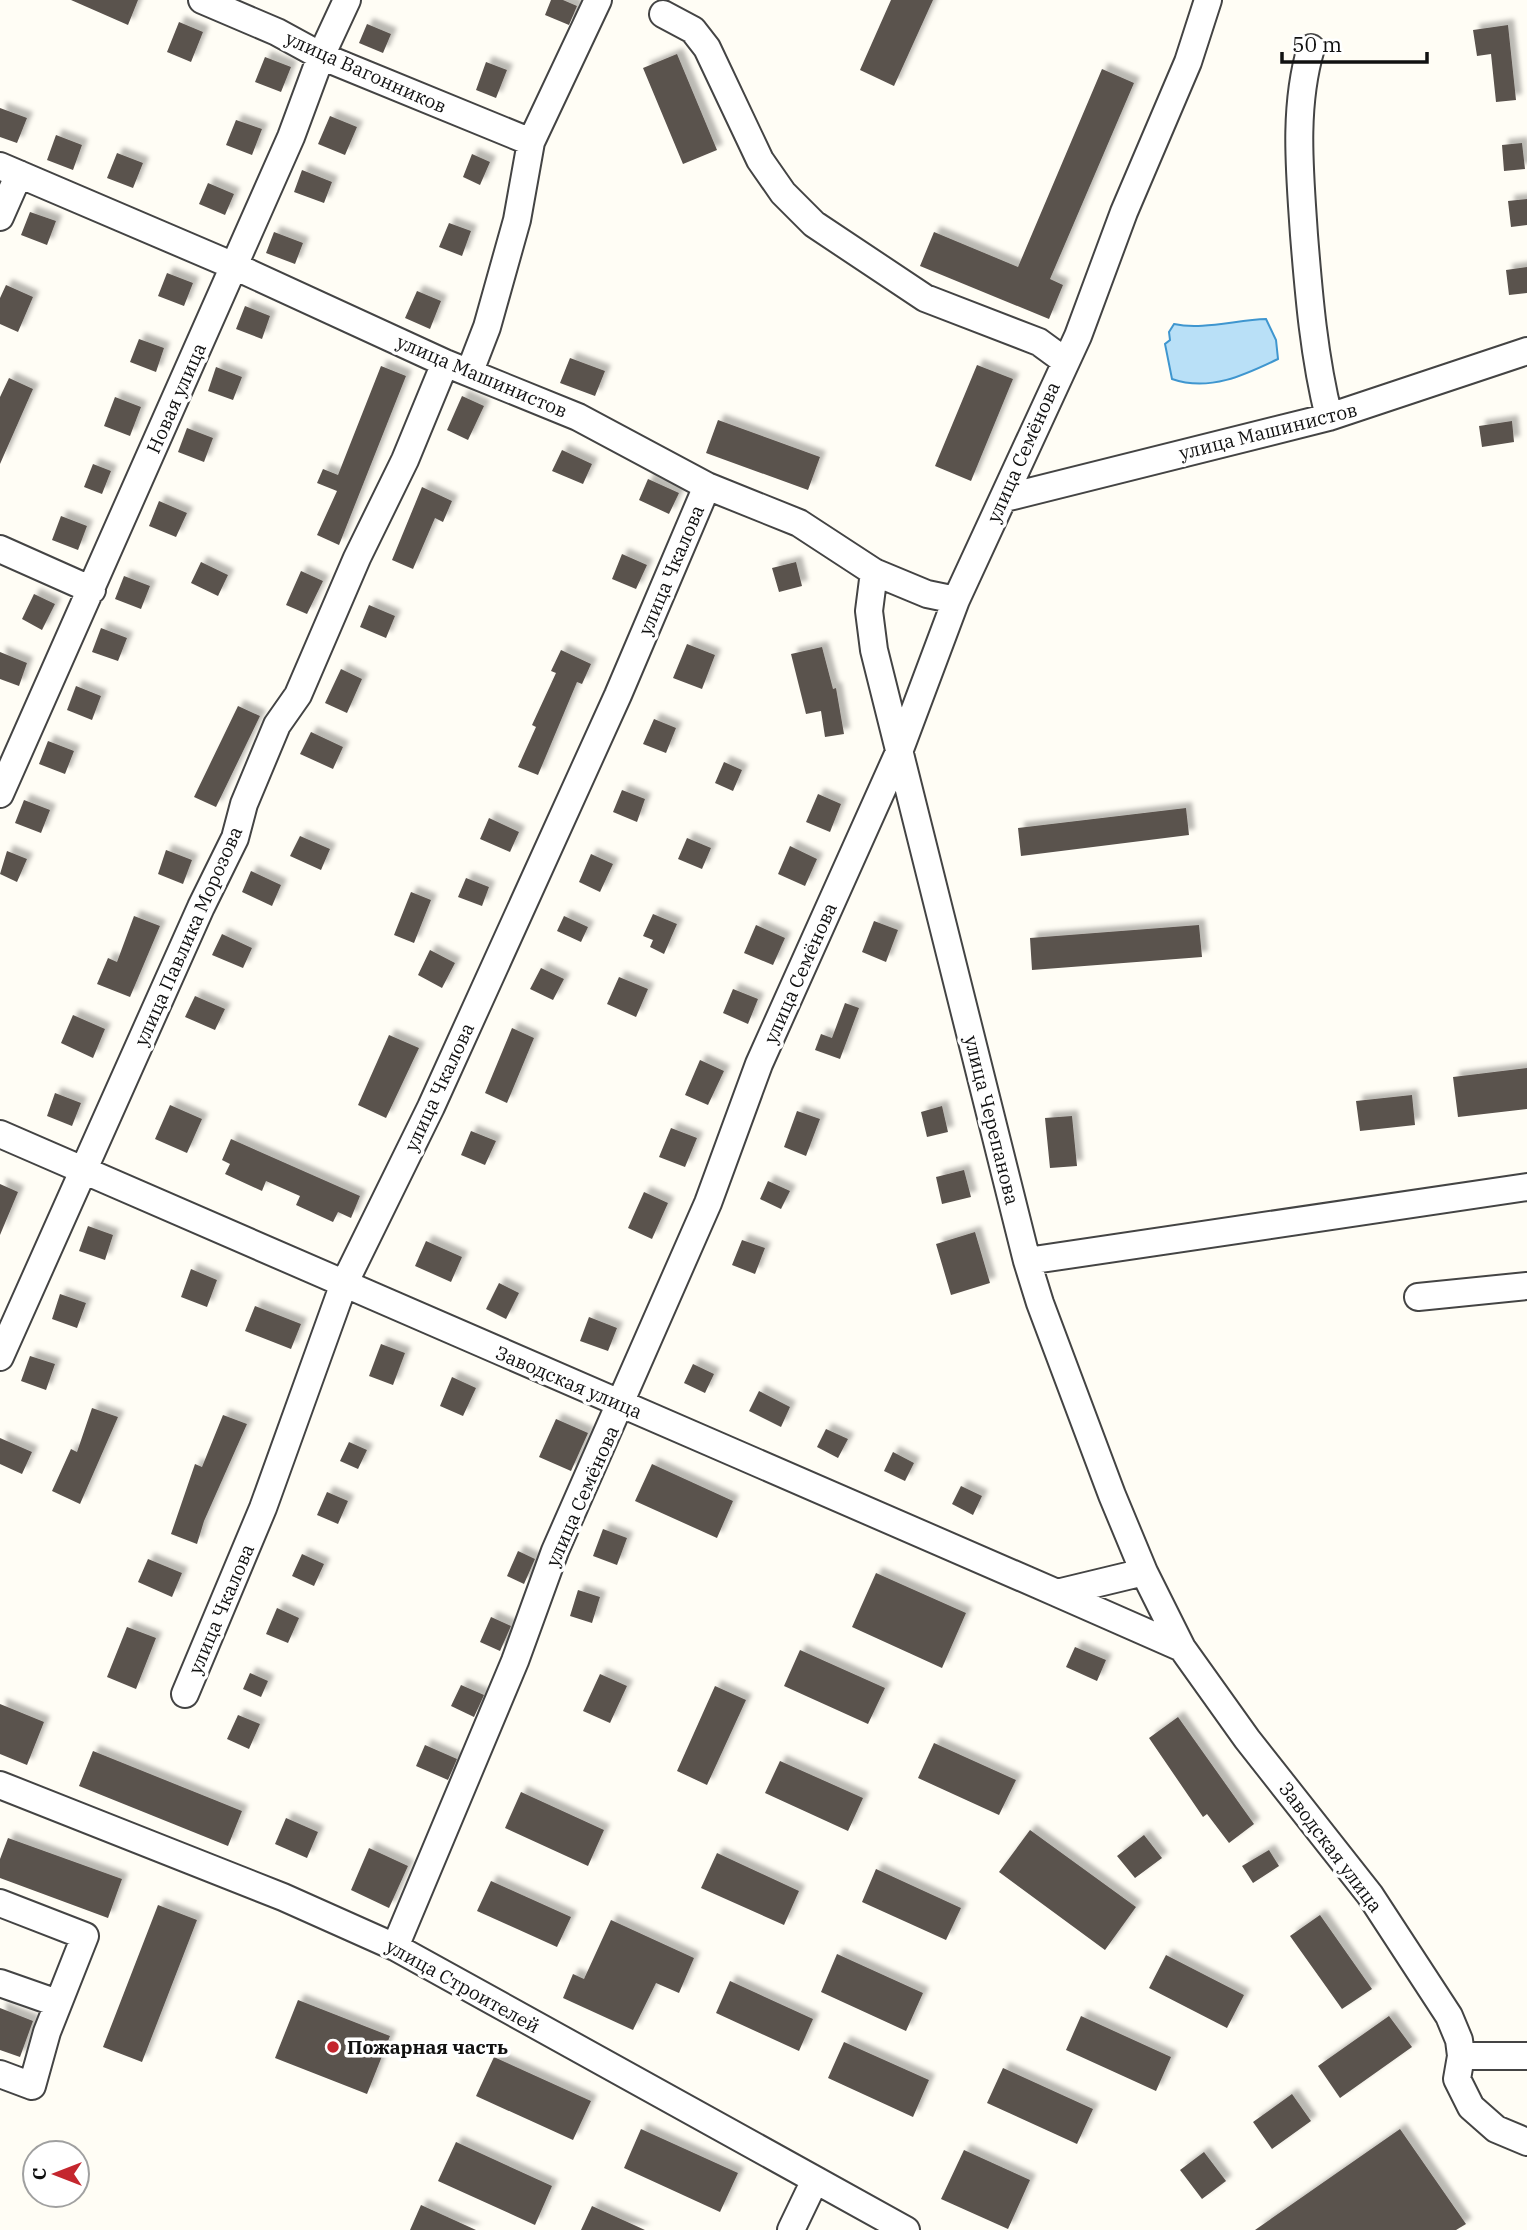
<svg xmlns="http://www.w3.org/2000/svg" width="1527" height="2230" font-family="'IBM Plex Serif',serif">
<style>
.water{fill:#b9e0f7;stroke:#3f96cf;stroke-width:2}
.building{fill:#5a524d;filter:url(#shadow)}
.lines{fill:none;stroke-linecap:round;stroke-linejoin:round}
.minor-casing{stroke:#444;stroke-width:30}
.minor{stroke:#fff;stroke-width:26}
.poi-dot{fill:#c4262e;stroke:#fff;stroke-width:2.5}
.labels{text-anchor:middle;stroke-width:7;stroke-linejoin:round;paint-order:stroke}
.street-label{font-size:19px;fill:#111;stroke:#fff}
.poi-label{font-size:19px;font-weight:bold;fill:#111;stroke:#fff;text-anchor:start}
</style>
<defs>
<filter id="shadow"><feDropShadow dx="6" dy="-6" stdDeviation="2" flood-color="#0004"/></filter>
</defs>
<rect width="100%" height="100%" fill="#fffdf5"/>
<!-- water -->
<path class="water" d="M 1266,319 L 1276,340 L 1278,359 C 1245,375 1209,392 1172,379 L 1165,344 L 1170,340 L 1169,332 L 1174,324 C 1202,330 1236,320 1266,319 Z"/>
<!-- building -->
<path class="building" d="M 71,0 L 138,0 L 128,25 Z
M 551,0 L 563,0 L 577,6 L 569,25 L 545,15 Z
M 891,0 L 933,0 L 894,86 L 860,70 Z
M 179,22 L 203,32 L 191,62 L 167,52 Z
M 367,24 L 391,34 L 383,53 L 359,43 Z
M 1508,25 L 1516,100 L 1496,102 L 1491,54 L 1477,56 L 1473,30 Z
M 677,54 L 717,150 L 683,164 L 643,68 Z
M 265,57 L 291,67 L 281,92 L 255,82 Z
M 486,62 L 507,70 L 496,98 L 476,90 Z
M 1102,69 L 1134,83 L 1050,279 L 1063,285 L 1049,319 L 920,266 L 934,232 L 1018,267 Z
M 0,108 L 27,118 L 17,143 L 0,137 Z
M 330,116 L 357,127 L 345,155 L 318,144 Z
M 236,120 L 262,129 L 252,155 L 226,145 Z
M 56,135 L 82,145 L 73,170 L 47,160 Z
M 1522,143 L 1525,169 L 1504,171 L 1502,145 Z
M 117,153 L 143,163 L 133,188 L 107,178 Z
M 472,154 L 490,162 L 480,185 L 463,177 Z
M 302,170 L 332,182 L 324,203 L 294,192 Z
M 208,183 L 234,194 L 225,215 L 199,204 Z
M 1527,199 L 1527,225 L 1511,227 L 1508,201 Z
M 30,212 L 56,221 L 47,245 L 21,235 Z
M 449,223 L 471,231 L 462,256 L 439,247 Z
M 274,232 L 303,243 L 295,264 L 266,253 Z
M 1527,267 L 1527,293 L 1509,295 L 1506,270 Z
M 167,273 L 193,283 L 184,306 L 158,296 Z
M 6,285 L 33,297 L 18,332 L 0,324 L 0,298 Z
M 417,291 L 441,301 L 430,329 L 405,318 Z
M 245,306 L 270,316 L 262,339 L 236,329 Z
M 139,339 L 164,348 L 156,372 L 130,362 Z
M 570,358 L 605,371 L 595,396 L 560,383 Z
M 977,365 L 1013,379 L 971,481 L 935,466 Z
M 381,366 L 406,376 L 339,545 L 317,535 L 337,491 L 317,483 L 323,469 L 338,475 Z
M 216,367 L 242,377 L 233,400 L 208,391 Z
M 9,378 L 33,389 L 0,464 L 0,397 Z
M 462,396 L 484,406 L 468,440 L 447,430 Z
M 115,397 L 141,407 L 130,436 L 104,426 Z
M 718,420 L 820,457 L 808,490 L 706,453 Z
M 1512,421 L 1514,442 L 1482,447 L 1479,426 Z
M 187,428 L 213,438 L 204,462 L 178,452 Z
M 562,450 L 592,464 L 583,484 L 552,471 Z
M 93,464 L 111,471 L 102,494 L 84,487 Z
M 648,479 L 679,493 L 669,514 L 639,500 Z
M 422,487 L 452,501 L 443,522 L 435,518 L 413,569 L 392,560 Z
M 159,501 L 187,513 L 176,537 L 149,526 Z
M 61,516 L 87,526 L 78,550 L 52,540 Z
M 622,554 L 647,565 L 636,589 L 612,579 Z
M 201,562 L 228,575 L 218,596 L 191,583 Z
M 796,562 L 802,586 L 779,592 L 772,568 Z
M 301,571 L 323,581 L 307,614 L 286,605 Z
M 124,576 L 150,586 L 141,609 L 115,599 Z
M 34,594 L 55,604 L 42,630 L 22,619 Z
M 369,605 L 395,616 L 386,638 L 360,627 Z
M 101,628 L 127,638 L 118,661 L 92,652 Z
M 687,644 L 715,655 L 702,689 L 673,678 Z
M 822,647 L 833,689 L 836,688 L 844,734 L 825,737 L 821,711 L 806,714 L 791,654 Z
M 561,650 L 591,664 L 582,684 L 577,682 L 538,775 L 518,767 L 536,727 L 532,725 L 556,673 L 551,671 Z
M 0,652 L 27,663 L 19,686 L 0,679 Z
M 341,669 L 362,679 L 347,713 L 325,703 Z
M 76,686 L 101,696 L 92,720 L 67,710 Z
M 238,706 L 260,716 L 216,807 L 194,797 Z
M 654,719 L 676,728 L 666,753 L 643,744 Z
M 311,732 L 343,747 L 333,769 L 300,754 Z
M 48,741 L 74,751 L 65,774 L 39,764 Z
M 724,762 L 742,770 L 733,791 L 715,783 Z
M 622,790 L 645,799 L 637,822 L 613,812 Z
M 818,794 L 841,804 L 830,832 L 806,822 Z
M 24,800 L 50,810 L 41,833 L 15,823 Z
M 1186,808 L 1189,835 L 1021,856 L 1018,828 Z
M 489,818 L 519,832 L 510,852 L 480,839 Z
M 300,836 L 330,849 L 321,870 L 290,856 Z
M 687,838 L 711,848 L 702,869 L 678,859 Z
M 790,846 L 817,859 L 805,886 L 778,874 Z
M 166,850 L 192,860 L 183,884 L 158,874 Z
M 7,851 L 27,859 L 17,882 L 0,874 Z
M 591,854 L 613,864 L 600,892 L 579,882 Z
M 251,871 L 281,885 L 272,906 L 242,892 Z
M 466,878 L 489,887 L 482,906 L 458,897 Z
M 411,892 L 431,900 L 414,943 L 394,935 Z
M 653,914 L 677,924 L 664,954 L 650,947 L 653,940 L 643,936 Z
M 134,916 L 160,926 L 130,997 L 97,984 L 108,958 L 117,962 Z
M 564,916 L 588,927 L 581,942 L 557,931 Z
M 874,921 L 898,930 L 886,962 L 862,952 Z
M 756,925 L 785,938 L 773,965 L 744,953 Z
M 1199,925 L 1202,957 L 1032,970 L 1030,938 Z
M 222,934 L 252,948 L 243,968 L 212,955 Z
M 430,950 L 455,963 L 442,988 L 418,975 Z
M 541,968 L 564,979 L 553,1000 L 530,989 Z
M 619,977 L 648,989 L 636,1017 L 607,1004 Z
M 733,989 L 758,999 L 748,1024 L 723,1013 Z
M 195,996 L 225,1009 L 215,1030 L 185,1017 Z
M 845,1003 L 859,1008 L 840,1059 L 815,1050 L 821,1034 L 832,1038 Z
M 73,1015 L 105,1029 L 93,1058 L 61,1043 Z
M 512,1028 L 534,1038 L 507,1103 L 485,1093 Z
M 389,1035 L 419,1048 L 386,1118 L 358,1105 Z
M 700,1060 L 724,1071 L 708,1105 L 685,1095 Z
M 1527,1068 L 1527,1109 L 1458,1117 L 1453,1077 Z
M 55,1093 L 81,1103 L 72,1126 L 47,1116 Z
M 1412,1095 L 1415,1125 L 1360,1131 L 1356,1101 Z
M 170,1105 L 202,1119 L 187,1153 L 155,1139 Z
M 942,1106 L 948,1132 L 927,1137 L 921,1112 Z
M 797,1111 L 820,1119 L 806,1156 L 784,1147 Z
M 1072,1116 L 1077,1166 L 1050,1168 L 1045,1118 Z
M 671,1128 L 697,1138 L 685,1167 L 659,1157 Z
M 471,1131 L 496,1141 L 485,1165 L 461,1155 Z
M 231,1139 L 360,1196 L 351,1218 L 338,1212 L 333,1222 L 296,1205 L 300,1196 L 266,1181 L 262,1191 L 225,1174 L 230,1164 L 222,1160 Z
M 964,1170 L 971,1197 L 942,1204 L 936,1177 Z
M 768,1181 L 790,1191 L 781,1209 L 760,1199 Z
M 0,1184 L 18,1192 L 0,1235 Z
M 644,1192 L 668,1203 L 652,1239 L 628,1228 Z
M 88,1226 L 113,1235 L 105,1260 L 79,1251 Z
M 975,1232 L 990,1283 L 951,1295 L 936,1244 Z
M 742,1240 L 765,1248 L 755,1274 L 732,1265 Z
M 426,1241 L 462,1257 L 451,1282 L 415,1266 Z
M 191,1269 L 217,1280 L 207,1307 L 181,1297 Z
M 499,1283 L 519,1293 L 506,1319 L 486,1309 Z
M 60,1294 L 86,1303 L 77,1328 L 52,1319 Z
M 255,1306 L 301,1324 L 291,1349 L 245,1331 Z
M 589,1317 L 617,1328 L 608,1351 L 580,1341 Z
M 381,1344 L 405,1353 L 393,1385 L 369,1376 Z
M 30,1356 L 55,1364 L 46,1390 L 21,1381 Z
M 693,1364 L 714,1374 L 705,1393 L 684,1383 Z
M 452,1377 L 476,1388 L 463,1416 L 440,1406 Z
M 759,1391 L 790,1407 L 781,1427 L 749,1411 Z
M 92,1408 L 118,1417 L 80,1504 L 52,1491 L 71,1449 L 77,1452 Z
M 223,1415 L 247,1424 L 204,1521 L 197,1544 L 171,1534 L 195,1464 L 202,1467 Z
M 556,1419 L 588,1433 L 571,1471 L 539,1457 Z
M 826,1429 L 848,1439 L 838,1458 L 817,1447 Z
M 0,1438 L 32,1452 L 22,1474 L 0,1464 Z
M 349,1442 L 367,1450 L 358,1469 L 340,1461 Z
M 893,1452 L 914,1463 L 905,1481 L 884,1471 Z
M 652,1464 L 733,1501 L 717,1538 L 635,1501 Z
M 961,1486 L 982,1496 L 973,1515 L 952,1504 Z
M 327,1492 L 348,1501 L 338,1524 L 317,1515 Z
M 603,1529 L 627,1538 L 617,1565 L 593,1556 Z
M 518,1551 L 535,1559 L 524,1584 L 507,1576 Z
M 302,1554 L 324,1564 L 314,1586 L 292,1576 Z
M 148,1559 L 182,1573 L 172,1597 L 138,1582 Z
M 876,1573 L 966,1613 L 942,1668 L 852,1627 Z
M 578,1590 L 600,1597 L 592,1623 L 570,1616 Z
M 277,1608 L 299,1618 L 288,1643 L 266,1634 Z
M 491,1617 L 511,1626 L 500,1651 L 480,1642 Z
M 127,1627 L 156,1638 L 136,1689 L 107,1677 Z
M 1075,1647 L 1106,1660 L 1097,1681 L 1066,1667 Z
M 800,1650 L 885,1688 L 868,1724 L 784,1686 Z
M 250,1673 L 268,1681 L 261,1697 L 243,1689 Z
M 600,1674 L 627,1686 L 610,1723 L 583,1711 Z
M 461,1685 L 484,1695 L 474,1717 L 451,1706 Z
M 715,1686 L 746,1700 L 707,1785 L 677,1771 Z
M 0,1704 L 44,1722 L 27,1765 L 0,1754 Z
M 238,1715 L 260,1724 L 249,1749 L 227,1739 Z
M 1178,1717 L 1254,1824 L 1229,1843 L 1207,1814 L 1203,1817 L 1149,1738 Z
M 934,1743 L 1016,1780 L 999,1815 L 918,1778 Z
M 425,1745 L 457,1759 L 448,1780 L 416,1766 Z
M 93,1751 L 242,1811 L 228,1846 L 79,1786 Z
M 780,1761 L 863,1798 L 848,1831 L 765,1793 Z
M 521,1792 L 604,1830 L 588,1866 L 505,1828 Z
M 286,1818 L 318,1832 L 307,1858 L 275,1844 Z
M 1030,1830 L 1136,1907 L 1105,1950 L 999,1872 Z
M 1144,1835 L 1162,1858 L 1135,1878 L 1117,1856 Z
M 8,1838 L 122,1879 L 108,1918 L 0,1878 L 0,1859 Z
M 369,1848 L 408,1866 L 389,1908 L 351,1890 Z
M 1269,1850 L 1279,1866 L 1253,1883 L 1242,1866 Z
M 717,1853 L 799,1891 L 784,1925 L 701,1888 Z
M 876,1869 L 961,1908 L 946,1940 L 862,1902 Z
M 491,1881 L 571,1917 L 557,1947 L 477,1911 Z
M 158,1905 L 197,1920 L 142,2062 L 103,2047 Z
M 1320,1915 L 1372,1989 L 1342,2009 L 1290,1936 Z
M 611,1920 L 694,1958 L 679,1993 L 656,1983 L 633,2030 L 563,1998 L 573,1974 L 584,1979 Z
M 837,1954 L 923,1993 L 906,2031 L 821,1992 Z
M 1166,1955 L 1244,1995 L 1227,2028 L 1149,1988 Z
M 730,1981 L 813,2019 L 799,2051 L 716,2013 Z
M 298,2000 L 390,2036 L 367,2094 L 275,2058 Z
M 0,2008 L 33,2021 L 20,2057 L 0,2050 Z
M 1081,2016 L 1171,2057 L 1156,2091 L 1066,2050 Z
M 1389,2016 L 1412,2047 L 1340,2098 L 1318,2066 Z
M 844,2042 L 929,2080 L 913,2117 L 828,2078 Z
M 494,2057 L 591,2101 L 573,2140 L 476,2096 Z
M 1003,2068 L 1093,2109 L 1077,2144 L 987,2103 Z
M 1292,2094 L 1311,2121 L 1272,2149 L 1253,2122 Z
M 641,2129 L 738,2173 L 720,2212 L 624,2168 Z
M 1400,2129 L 1466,2224 L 1456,2230 L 1255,2230 Z
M 456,2142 L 552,2186 L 535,2225 L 438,2181 Z
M 964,2150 L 1030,2180 L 1008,2229 L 941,2199 Z
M 1204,2152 L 1226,2181 L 1202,2199 L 1180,2170 Z
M 421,2205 L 476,2230 L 410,2230 Z
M 592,2206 L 645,2230 L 581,2230 Z"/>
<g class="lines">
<defs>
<path id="minor" d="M 202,0 L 277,32 L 321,56 L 531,142
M 663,14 L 693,30 L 707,48 L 760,160 L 783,193 L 814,224 L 925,298 L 1039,342 L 1065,361
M 1311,48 C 1293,108 1300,174 1304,235 C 1309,297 1314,357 1329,417
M 0,166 L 234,266 L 445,363 L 578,417 L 707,486 L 799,523 L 874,572 L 927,594 L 956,600
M 0,217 L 19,174
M 470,371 L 487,327 L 517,220 L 531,142 L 598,0
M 1005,498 L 1329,417 L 1527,351
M 0,549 L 92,590
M 874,572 L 869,611 L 874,650 L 1027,1261 L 1040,1303 L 1112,1495 L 1144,1572 L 1182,1648 L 1247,1739 L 1370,1895 L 1449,2016 L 1459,2040 L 1461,2056 L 1457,2079 L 1471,2107 L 1496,2129 L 1527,2142
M 0,794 L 291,137 L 321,56 L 347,0
M 0,1134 L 1057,1593 L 1144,1572
M 1027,1261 L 1527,1187
M 1418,1297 L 1527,1286
M 0,1357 L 201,907 L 235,838 L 244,804 L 277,725 L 298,695 L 357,558 L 405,460 L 445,363
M 1057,1593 L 1182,1648
M 185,1694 L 263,1508 L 343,1286 L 431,1107 L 618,695 L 707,486
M 0,1785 L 283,1897 L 395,1947 L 906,2230
M 0,1903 L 85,1936 L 47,2032 L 32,2086 L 0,2074
M 395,1947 L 515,1661 L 555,1551 L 708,1203 L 759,1064 L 899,752 L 956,600 L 1078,336 L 1124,212 L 1188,62 L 1208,0
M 0,1983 L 57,2003
M 1461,2056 L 1527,2056
M 791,2230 L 815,2180"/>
</defs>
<!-- minor casing -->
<use href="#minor" class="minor-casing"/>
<!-- minor -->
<use href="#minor" class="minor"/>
</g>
<!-- markers -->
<circle class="poi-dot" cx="333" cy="2047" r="7"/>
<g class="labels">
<!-- street labels -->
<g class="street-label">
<text transform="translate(366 72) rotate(24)" y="7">улица Вагонников</text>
<text transform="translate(482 376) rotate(23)" y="7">улица Машинистов</text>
<text transform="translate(176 398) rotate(-66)" y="7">Новая улица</text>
<text transform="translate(1268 431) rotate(-14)" y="7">улица Машинистов</text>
<text transform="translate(1023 452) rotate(-66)" y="7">улица Семёнова</text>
<text transform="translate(671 570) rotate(-67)" y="7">улица Чкалова</text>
<text transform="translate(188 936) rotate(-66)" y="7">улица Павлика Морозова</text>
<text transform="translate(800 973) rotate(-66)" y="7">улица Семёнова</text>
<text transform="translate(439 1087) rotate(-65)" y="7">улица Чкалова</text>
<text transform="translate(992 1120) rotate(76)" y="7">улица Черепанова</text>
<text transform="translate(569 1382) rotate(23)" y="7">Заводская улица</text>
<text transform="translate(582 1496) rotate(-66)" y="7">улица Семёнова</text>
<text transform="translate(221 1609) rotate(-67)" y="7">улица Чкалова</text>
<text transform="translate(1331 1847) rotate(53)" y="7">Заводская улица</text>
<text transform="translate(463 1986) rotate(29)" y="7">улица Строителей</text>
</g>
<!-- poi labels -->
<g class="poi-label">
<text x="347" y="2054">Пожарная часть</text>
</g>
</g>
<!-- north arrow -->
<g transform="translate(56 2174) rotate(270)"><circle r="33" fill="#ffffff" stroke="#a0a0a0" stroke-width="2"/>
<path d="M0-5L12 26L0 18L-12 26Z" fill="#c4262e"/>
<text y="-10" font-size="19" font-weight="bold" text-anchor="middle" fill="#111111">С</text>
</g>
<!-- scale -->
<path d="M1282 52v10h145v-10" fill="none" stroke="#111111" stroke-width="3.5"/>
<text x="1292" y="52" font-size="21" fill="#111111" stroke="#ffffff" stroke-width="5" paint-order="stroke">50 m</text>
</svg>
